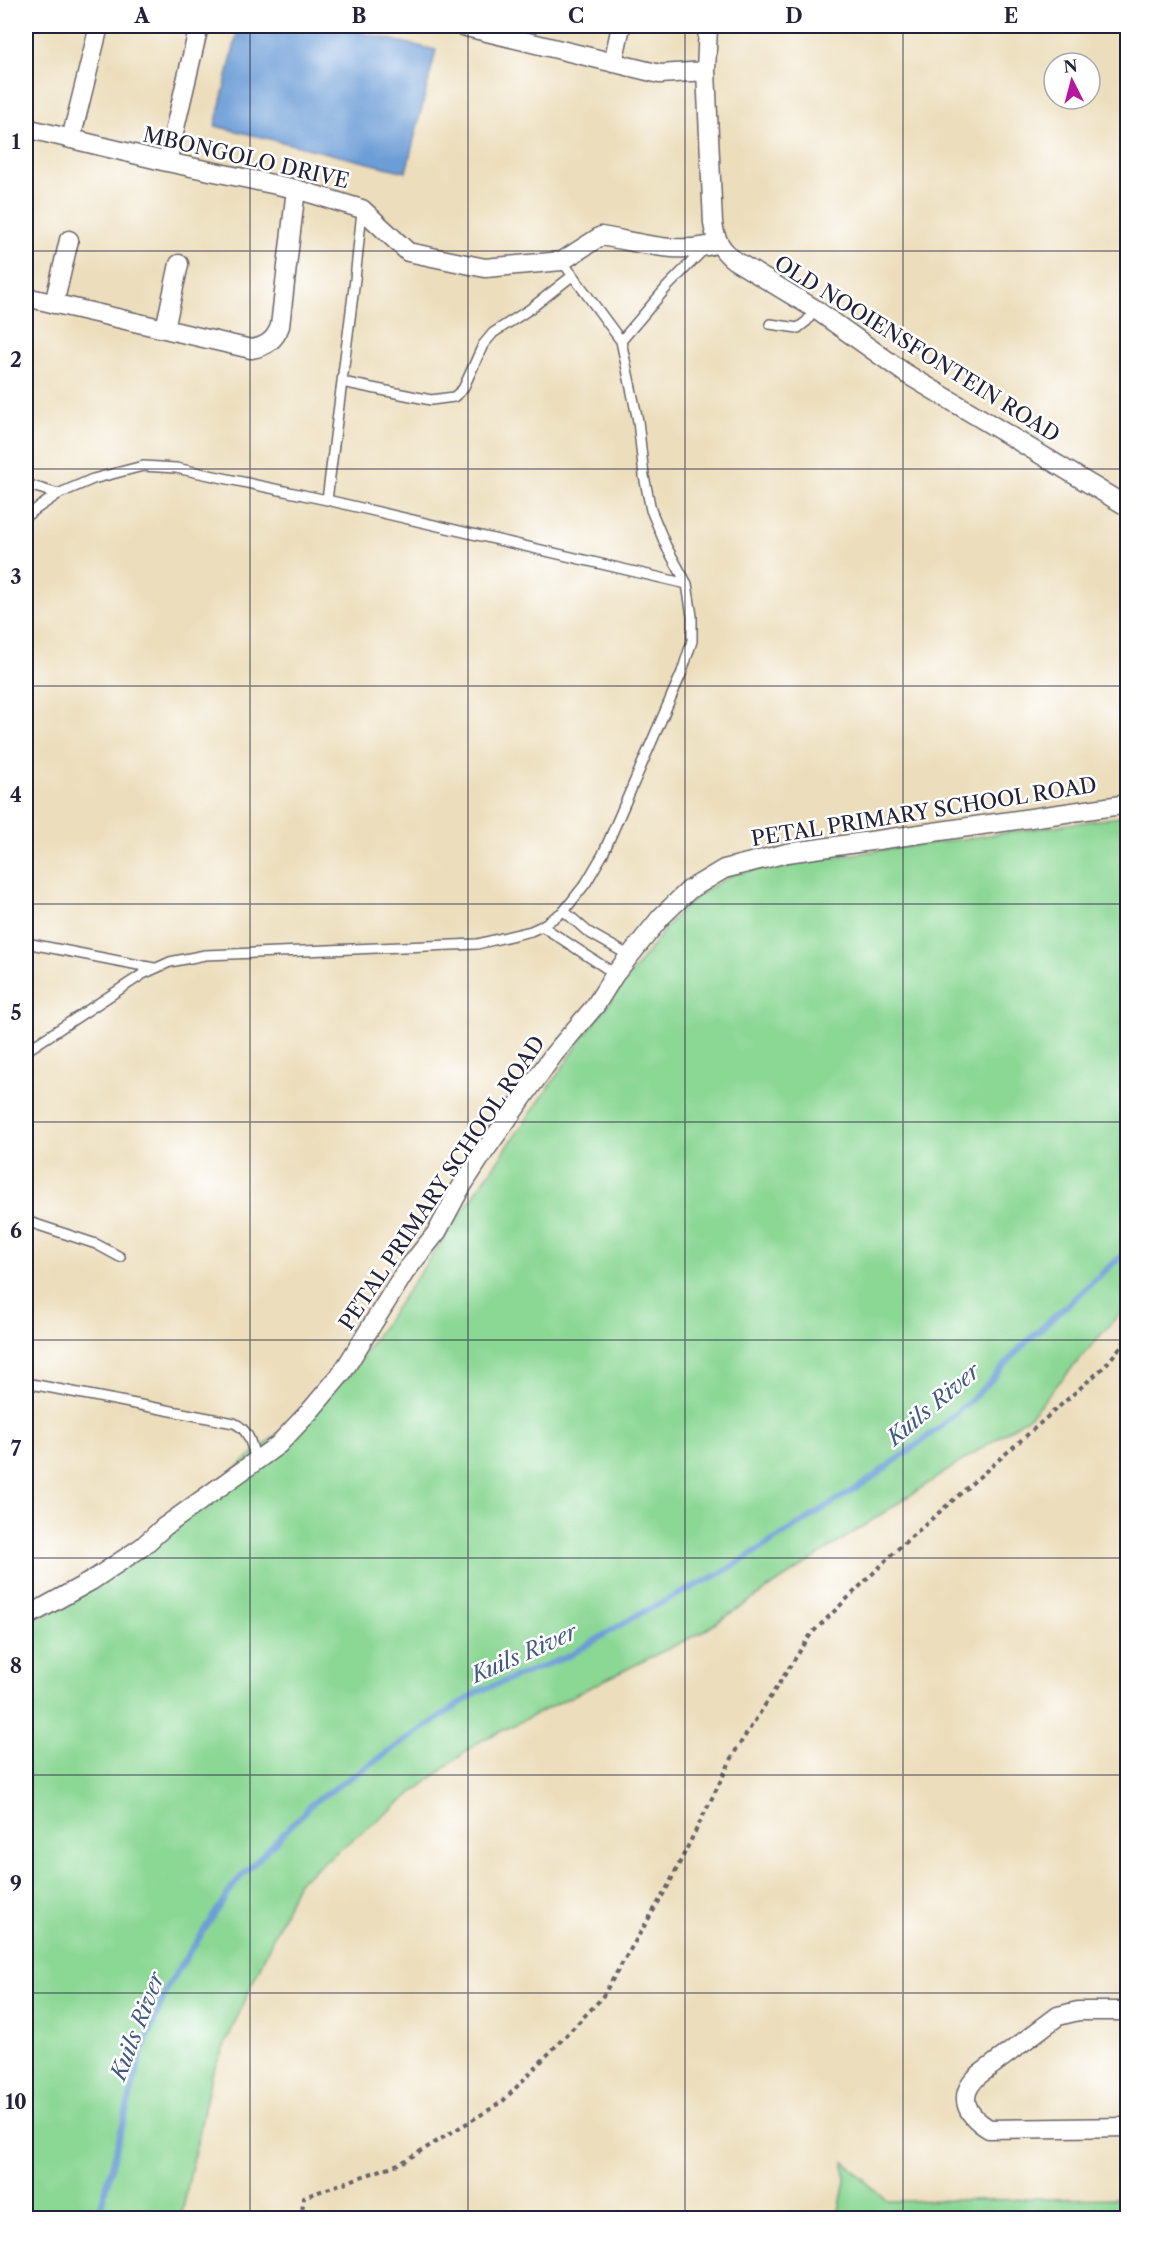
<svg xmlns="http://www.w3.org/2000/svg" width="1153" height="2244" font-family="'Libre Caslon Text',serif">
<style>
.green{fill:#8bd794;stroke:#567c68;stroke-width:1.5}
.water{fill:#6c9dd6;stroke:#476088;stroke-width:1.5}
.lines{fill:none;stroke-linecap:round;stroke-linejoin:round}
.stream{stroke:#6c9dd6;stroke-width:6}
.lane-casing{stroke:#696468;stroke-width:12}
.street-casing{stroke:#696468;stroke-width:21}
.path{stroke:#696468;stroke-width:4;stroke-dasharray:4.5 4.5;stroke-linecap:butt}
.lane{stroke:#fff;stroke-width:9}
.street{stroke:#fff;stroke-width:18}
.grid{fill:none;stroke:#22223b;stroke-width:1.5;stroke-opacity:0.55}
.labels{text-anchor:middle;stroke-width:5;stroke-linejoin:round;paint-order:stroke}
.street-label{font-size:21px;fill:#22223b;stroke:#fff}
.water-label{font-size:22px;font-style:italic;fill:#435981;stroke:#fff}
.neatline{fill:none;stroke:#22223b;stroke-width:2}
.grid-label{font-size:20px;text-anchor:middle;font-weight:bold;fill:#22223b}
</style>
<rect width="100%" height="100%" fill="#fff"/>
<filter id="ink" filterUnits="userSpaceOnUse"><feTurbulence type="fractalNoise" baseFrequency=".0167" numOctaves="2"/><feDisplacementMap in="SourceGraphic" scale="12" xChannelSelector="R" yChannelSelector="G"/><feConvolveMatrix kernelMatrix="1 2 1 2 8 2 1 2 1" color-interpolation-filters="sRGB"/></filter>
<filter id="wash" filterUnits="userSpaceOnUse"><feTurbulence type="fractalNoise" baseFrequency=".008" numOctaves="4" result="noise"/><feDisplacementMap in="SourceGraphic" scale="24" xChannelSelector="R" yChannelSelector="G"/><feGaussianBlur stdDeviation="1.35" result="paint"/><feColorMatrix in="noise" values="0 0 0 0 0 0 0 0 0 0 0 0 0 0 0 0 0 1.4 0 .05"/><feComposite in="paint" operator="in"/></filter>
<g filter="url(#wash)">
<rect width="100%" height="100%" fill="#ecdebc"/>
<!-- green -->
<path class="green" d="M 1127,816 L 1127,1305 L 1029,1417 L 704,1631 L 477,1743 L 298,1882 L 211,2076 L 181,2218 L 26,2218 L 26,1626 L 95,1585 L 349,1375 L 583,1038 L 672,920 L 698,895 L 732,875 L 776,865 Z
M 844,2161 L 887,2201 L 1127,2198 L 1127,2218 L 828,2218 L 839,2211 L 845,2181 Z"/>
<!-- water -->
<path class="water" d="M 239,26 L 333,26 L 436,50 L 406,172 L 215,126 Z"/>
<g class="lines">
<!-- stream -->
<path class="stream" d="M 98,2218 L 142,2052 L 169,1984 L 235,1883 L 313,1803 L 477,1692 L 569,1656 L 637,1615 L 725,1571 L 869,1480 L 939,1428 L 984,1388 L 1023,1345 L 1128,1250"/>
</g>
</g>
<g filter="url(#ink)">
<g class="lines">
<defs>
<path id="lane" d="M 770,324 L 798,328 L 807,321 L 815,309
M 621,341 L 667,287 L 706,247
M 342,382 L 431,400 L 454,397 L 463,389 L 483,345 L 493,333 L 530,309 L 572,276
M 26,484 L 58,494
M 327,500 L 355,279 L 362,211
M 26,516 L 58,494 L 93,479 L 143,466 L 176,468 L 327,500 L 687,584
M 564,911 L 588,932 L 630,956
M 542,926 L 615,974
M 26,943 L 154,968
M 26,1051 L 143,974 L 170,962 L 205,955 L 477,944 L 531,931 L 542,926 L 564,911 L 586,883 L 603,854 L 682,672 L 692,641 L 692,616 L 687,584 L 666,546 L 651,510 L 644,476 L 638,421 L 621,341 L 562,261
M 26,1221 L 96,1244 L 120,1257
M 26,1383 L 234,1423 C 250,1430 252,1447 256,1462"/>
<path id="street" d="M 462,26 L 660,74 L 706,71
M 708,26 L 706,71 L 713,223 C 715,239 721,250 734,260 L 815,309 L 905,373 L 1128,507
M 613,63 L 621,26
M 26,128 L 167,162 L 296,189 L 362,209 L 408,252 L 485,268 L 562,261 L 601,236 C 638,242 681,256 718,243
M 71,139 L 99,26
M 167,162 L 199,26
M 26,297 L 251,349 C 266,347 275,340 280,326 L 296,189
M 54,304 L 69,240
M 165,329 L 179,264
M 26,1617 L 91,1581 L 142,1547 L 164,1527 L 278,1445 L 310,1411 L 342,1373 L 405,1272 L 437,1232 L 460,1189 L 484,1152 L 554,1054 L 595,1006 L 615,974 L 661,917 L 689,890 L 724,869 L 787,853 L 1128,804
M 1128,2011 L 1078,2011 L 1058,2016 L 979,2075 C 956,2096 966,2115 989,2129 L 1128,2127"/>
</defs>
<!-- lane casing -->
<use href="#lane" class="lane-casing"/>
<!-- street casing -->
<use href="#street" class="street-casing"/>
<!-- path -->
<path class="path" d="M 301,2218 L 304,2197 L 401,2163 L 502,2102 L 531,2072 L 601,1999 L 668,1886 L 736,1750 L 811,1634 L 901,1546 L 1104,1367 L 1128,1338"/>
<!-- lane -->
<use href="#lane" class="lane"/>
<!-- street -->
<use href="#street" class="street"/>
</g>
</g>
<!-- grid -->
<path class="grid" d="M 250,26 L 250,2218M 468,26 L 468,2218M 685,26 L 685,2218M 903,26 L 903,2218M 26,251 L 1128,251M 26,469 L 1128,469M 26,686 L 1128,686M 26,904 L 1128,904M 26,1122 L 1128,1122M 26,1340 L 1128,1340M 26,1558 L 1128,1558M 26,1775 L 1128,1775M 26,1993 L 1128,1993"/>
<g class="labels">
<!-- street labels -->
<g class="street-label">
<text transform="translate(246 158) rotate(13)" y="7">MBONGOLO DRIVE</text>
<text transform="translate(917 349) rotate(32)" y="7">OLD NOOIENSFONTEIN ROAD</text>
<text transform="translate(924 812) rotate(-9)" y="7">PETAL PRIMARY SCHOOL ROAD</text>
<text transform="translate(442 1183) rotate(-56)" y="7">PETAL PRIMARY SCHOOL ROAD</text>
</g>
<!-- water labels -->
<g class="water-label">
<text transform="translate(933 1404) rotate(-40)" y="8">Kuils River</text>
<text transform="translate(524 1653) rotate(-24)" y="8">Kuils River</text>
<text transform="translate(137 2026) rotate(-69)" y="8">Kuils River</text>
</g>
</g>
<!-- margin -->
<rect width="1153" height="2244" fill="none" stroke="#fff" stroke-width="66"/>
<!-- north arrow -->
<g transform="translate(1072 81) rotate(354)"><circle r="28" fill="#ffffff" stroke="#a7a7b1" stroke-width="1.5"/>
<path d="M0-4.5L10 22L0 15L-10 22Z" fill="#b5179e"/>
<text y="-9" font-size="16" font-weight="bold" text-anchor="middle" fill="#22223b">N</text>
</g>
<rect x="33" y="33" width="1087" height="2178" class="neatline"/>
<g class="grid-label">
<text x="142" y="23">A</text>
<text x="359" y="23">B</text>
<text x="576" y="23">C</text>
<text x="794" y="23">D</text>
<text x="1011" y="23">E</text>
<text x="16" y="149">1</text>
<text x="16" y="367">2</text>
<text x="16" y="584">3</text>
<text x="16" y="802">4</text>
<text x="16" y="1020">5</text>
<text x="16" y="1238">6</text>
<text x="16" y="1456">7</text>
<text x="16" y="1673">8</text>
<text x="16" y="1891">9</text>
<text x="16" y="2109">10</text>
</g>
</svg>
